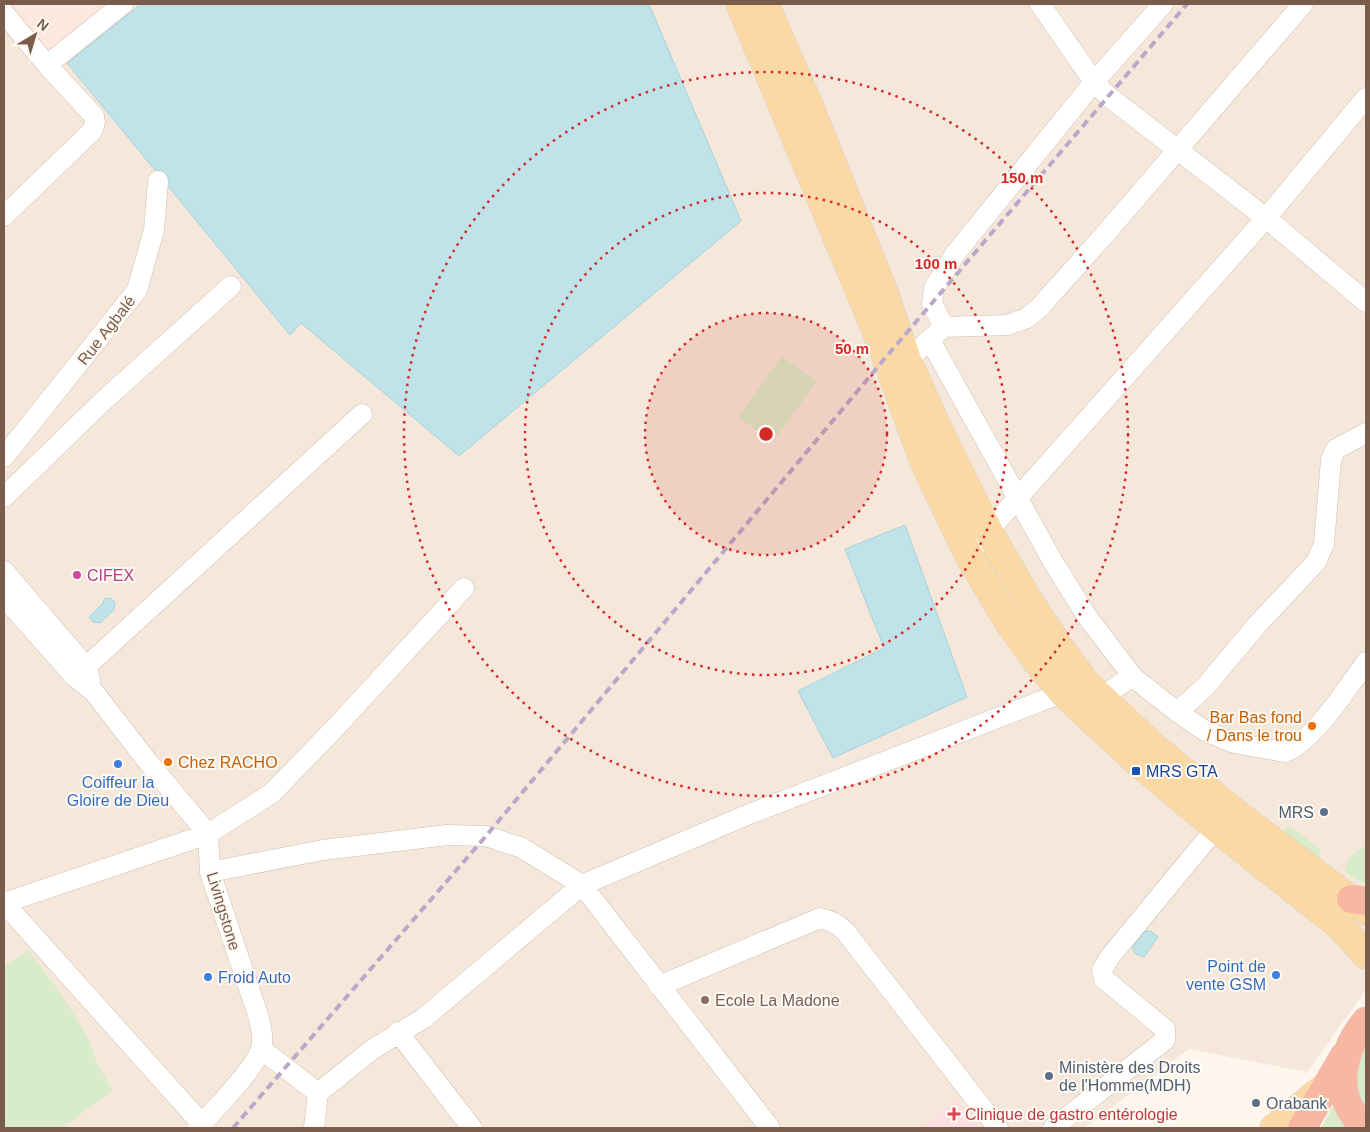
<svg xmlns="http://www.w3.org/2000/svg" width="1370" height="1132" font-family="Arial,sans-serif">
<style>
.residential{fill:#f5e8da}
.commercial{fill:#fde8e0}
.medical{fill:#fbdfe3}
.green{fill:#d8ecc9}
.water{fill:#bfe3e8;stroke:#a5d3da}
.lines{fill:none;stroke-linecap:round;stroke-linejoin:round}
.street-casing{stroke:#d1beb0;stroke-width:21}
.primary-casing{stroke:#dad1cd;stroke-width:29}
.highway-casing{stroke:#dad1cd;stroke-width:29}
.street{stroke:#fff;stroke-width:20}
.primary{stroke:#fbd9a5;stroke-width:28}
.highway{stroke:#f7b7a3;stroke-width:28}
.rail{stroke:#b9a8c9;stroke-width:4;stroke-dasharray:8 5;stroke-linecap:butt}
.ring{fill:none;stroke:#d62828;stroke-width:2.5;stroke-dasharray:2.5 5}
.hotel-dot{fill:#d1479c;stroke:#fffaf3;stroke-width:2}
.food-dot{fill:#e8710a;stroke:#fffaf3;stroke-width:2}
.shop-dot{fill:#3f7fe0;stroke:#fffaf3;stroke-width:2}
.transit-dot{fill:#1a4fb4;stroke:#fffaf3;stroke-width:2}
.service-dot{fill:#5c6f8a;stroke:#fffaf3;stroke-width:2}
.education-dot{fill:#8d6e63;stroke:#fffaf3;stroke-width:2}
.health-dot{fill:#e0444e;stroke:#fffaf3;stroke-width:2}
.labels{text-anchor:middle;stroke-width:4;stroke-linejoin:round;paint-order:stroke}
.street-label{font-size:16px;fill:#7a5c4d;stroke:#fffaf3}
.hotel-label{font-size:16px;fill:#b23c85;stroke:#fffaf3;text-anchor:start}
.food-label{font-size:16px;fill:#c56008;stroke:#fffaf3;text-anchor:end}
.transit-label{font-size:16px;fill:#164399;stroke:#fffaf3;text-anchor:start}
.shop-label{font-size:16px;fill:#366cbe;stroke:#fffaf3}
.service-label{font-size:16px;fill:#4e5e75;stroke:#fffaf3;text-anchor:start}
.education-label{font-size:16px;fill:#785e54;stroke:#fffaf3;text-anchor:start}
.health-label{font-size:16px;fill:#be3a42;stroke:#fffaf3;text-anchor:start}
.centre{fill:#d62828;stroke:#fffaf3;stroke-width:2.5}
.ring-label{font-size:15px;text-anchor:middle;font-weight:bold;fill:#d62828;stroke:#fffaf3;stroke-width:4;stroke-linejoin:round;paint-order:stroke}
</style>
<rect width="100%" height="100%" fill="#fdf6ec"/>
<!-- residential -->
<path class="residential" d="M 4,4 L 1366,4 L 1366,990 L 1307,1072 L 1189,1049 L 1085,1128 L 4,1128 Z"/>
<!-- commercial -->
<path class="commercial" d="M 4,4 L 114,4 L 47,56 Z"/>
<!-- medical -->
<path class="medical" d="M 956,1100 L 980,1128 L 922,1128 Z"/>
<!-- green -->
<path class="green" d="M 782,356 L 817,381 L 773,442 L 738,417 Z
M 1286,827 L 1292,828 L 1320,849 L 1319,857 L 1317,858 L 1283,833 Z
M 1366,846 L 1366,884 L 1350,876 L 1345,870 C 1347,859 1356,849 1366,846 Z
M 28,950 L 61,994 L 88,1037 L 97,1063 L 113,1091 L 61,1128 L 4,1128 L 4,967 Z
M 1366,1043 L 1366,1114 L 1354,1093 L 1356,1061 Z
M 1334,1104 L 1349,1128 L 1321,1128 Z"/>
<!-- water -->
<path class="water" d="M 141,4 L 649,4 L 741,221 L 459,456 L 301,323 L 290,335 L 67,63 Z
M 905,525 L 967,697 L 833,758 L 798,691 L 884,648 L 845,549 Z
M 111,598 L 115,603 L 114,610 L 100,623 L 93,622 L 89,617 L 103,603 L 104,599 Z
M 1145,931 L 1151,931 L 1158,937 L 1144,957 L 1136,954 L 1132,948 Z"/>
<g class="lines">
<defs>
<path id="street" d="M 1040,4 L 1094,82 L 1108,96 L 1266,218 L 1366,302
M 4,13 L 47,65 L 94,116 L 95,123 L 92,131 L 4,216
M 47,65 L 123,4
M 944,327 L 932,304 L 934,288 L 955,254 L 1094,82 L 1163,4
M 930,340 L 1052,560 L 1088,618 L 1134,678
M 898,366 L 907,360 L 944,327 L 1007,325 L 1027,318 L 1039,308 L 1106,233 L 1303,4
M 4,457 L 137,290 L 154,230 L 158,181
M 4,497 L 102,402 L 231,286
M 968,554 L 1266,218 L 1366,98
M 4,571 L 87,668 L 90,680
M 4,597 L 75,677 L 94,692 L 148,762 L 208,834 L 210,872 L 259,1018 C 261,1028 264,1039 261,1049 C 255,1069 213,1111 198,1128
M 75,677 L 362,414
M 1101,698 L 1129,678 L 1134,678 L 1176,711 L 1184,706 L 1205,687 L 1256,626 L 1316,562 L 1324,544 L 1331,460 L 1336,449 L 1366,433
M 1176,711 L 1205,731 L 1234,743 L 1285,752 C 1313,742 1348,687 1366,662
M 210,872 L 323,850 L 447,835 L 486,836 L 522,848 L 582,885 L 770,1128
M 4,903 L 208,834 L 272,793 L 334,729 L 464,588
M 4,903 L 202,1124
M 659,986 L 820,918 C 831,920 838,924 845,931 L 998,1128
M 398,1032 L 472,1128
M 261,1049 L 318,1093
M 314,1128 L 318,1093 L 373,1049 L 424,1018 L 582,885 L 747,815 L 1075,688
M 1053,1128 L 1165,1040 L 1165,1029 L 1104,979 L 1102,970 L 1109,958 L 1216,828 L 1228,823"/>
<path id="primary" d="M 740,4 L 879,338 L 924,462 L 968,554 L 1009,623 L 1037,662 L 1063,693 L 1141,765 L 1216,828 L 1340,926 L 1366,955
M 765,4 L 808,103 L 885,295 L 907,360 L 942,437 L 989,532 L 1029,601 L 1058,645 L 1086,683 L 1155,748 L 1241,817 L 1366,911
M 1274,1128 L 1326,1086"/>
<path id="highway" d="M 1351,899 L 1366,901
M 1366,1021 C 1340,1052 1331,1100 1366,1127
M 1302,1128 L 1344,1056"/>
</defs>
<!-- street casing -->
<use href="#street" class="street-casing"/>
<!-- primary casing -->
<use href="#primary" class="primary-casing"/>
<!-- highway casing -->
<use href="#highway" class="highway-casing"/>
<!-- street -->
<use href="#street" class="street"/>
<!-- primary -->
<use href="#primary" class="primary"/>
<!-- highway -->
<use href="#highway" class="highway"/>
<!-- rail -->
<path class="rail" d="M 233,1128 L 486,836 L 886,357 L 1187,4"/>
</g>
<!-- distance rings -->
<circle cx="766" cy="434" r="121" fill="#d62828" fill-opacity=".12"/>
<g class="ring">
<circle cx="766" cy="434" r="121"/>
<circle cx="766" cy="434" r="241"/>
<circle cx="766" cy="434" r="362"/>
</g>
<!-- markers -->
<circle class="hotel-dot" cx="77" cy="575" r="5"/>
<g class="food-dot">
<circle cx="1312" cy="726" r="5"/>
<circle cx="168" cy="762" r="5"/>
</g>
<g class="shop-dot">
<circle cx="118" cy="764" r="5"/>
<circle cx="1276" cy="975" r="5"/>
<circle cx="208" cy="977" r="5"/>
</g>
<rect class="transit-dot" x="1131" y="766" width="10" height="10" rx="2.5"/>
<g class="service-dot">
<circle cx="1324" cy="812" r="5"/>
<circle cx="1049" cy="1076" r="5"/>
<circle cx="1256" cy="1103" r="5"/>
</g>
<circle class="education-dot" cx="705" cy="1000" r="5"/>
<path class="health-dot" d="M951.5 1106.5h5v5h5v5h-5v5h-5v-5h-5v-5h5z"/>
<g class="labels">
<!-- street labels -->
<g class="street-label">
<text transform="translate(106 330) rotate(-52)" y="6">Rue Agbalé</text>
<text transform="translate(224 911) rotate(73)" y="6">Livingstone</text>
</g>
<!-- hotel labels -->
<g class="hotel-label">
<text x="87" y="581">CIFEX</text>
</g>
<!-- food labels -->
<g class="food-label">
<text x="1302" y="723">Bar Bas fond<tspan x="1302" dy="18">/ Dans le trou</tspan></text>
<text x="178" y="768" text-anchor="start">Chez RACHO</text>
</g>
<!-- transit labels -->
<g class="transit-label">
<text x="1146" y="777">MRS GTA</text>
</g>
<!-- shop labels -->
<g class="shop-label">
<text x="118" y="788">Coiffeur la<tspan x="118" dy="18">Gloire de Dieu</tspan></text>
<text x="1266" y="972" text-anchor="end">Point de<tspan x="1266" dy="18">vente GSM</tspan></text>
<text x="218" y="983" text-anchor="start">Froid Auto</text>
</g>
<!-- service labels -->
<g class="service-label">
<text x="1314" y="818" text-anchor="end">MRS</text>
<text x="1059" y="1073">Ministère des Droits<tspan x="1059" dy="18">de l'Homme(MDH)</tspan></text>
<text x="1266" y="1109">Orabank</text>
</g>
<!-- education labels -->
<g class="education-label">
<text x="715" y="1006">Ecole La Madone</text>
</g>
<!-- health labels -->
<g class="health-label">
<text x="965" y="1120">Clinique de gastro entérologie</text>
</g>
</g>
<circle cx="766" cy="434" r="8" class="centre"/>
<g class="ring-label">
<text x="1022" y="183">150 m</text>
<text x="936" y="269">100 m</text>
<text x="852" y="354">50 m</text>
</g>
<!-- border -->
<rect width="1370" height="1132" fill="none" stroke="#7a5c4d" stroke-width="10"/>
<!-- north arrow -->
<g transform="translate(35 35) rotate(38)" stroke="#fffaf3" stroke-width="4" paint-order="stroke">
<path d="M0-4L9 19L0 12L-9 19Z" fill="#7a5c4d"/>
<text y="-8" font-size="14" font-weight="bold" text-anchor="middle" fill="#7a5c4d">N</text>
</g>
</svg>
